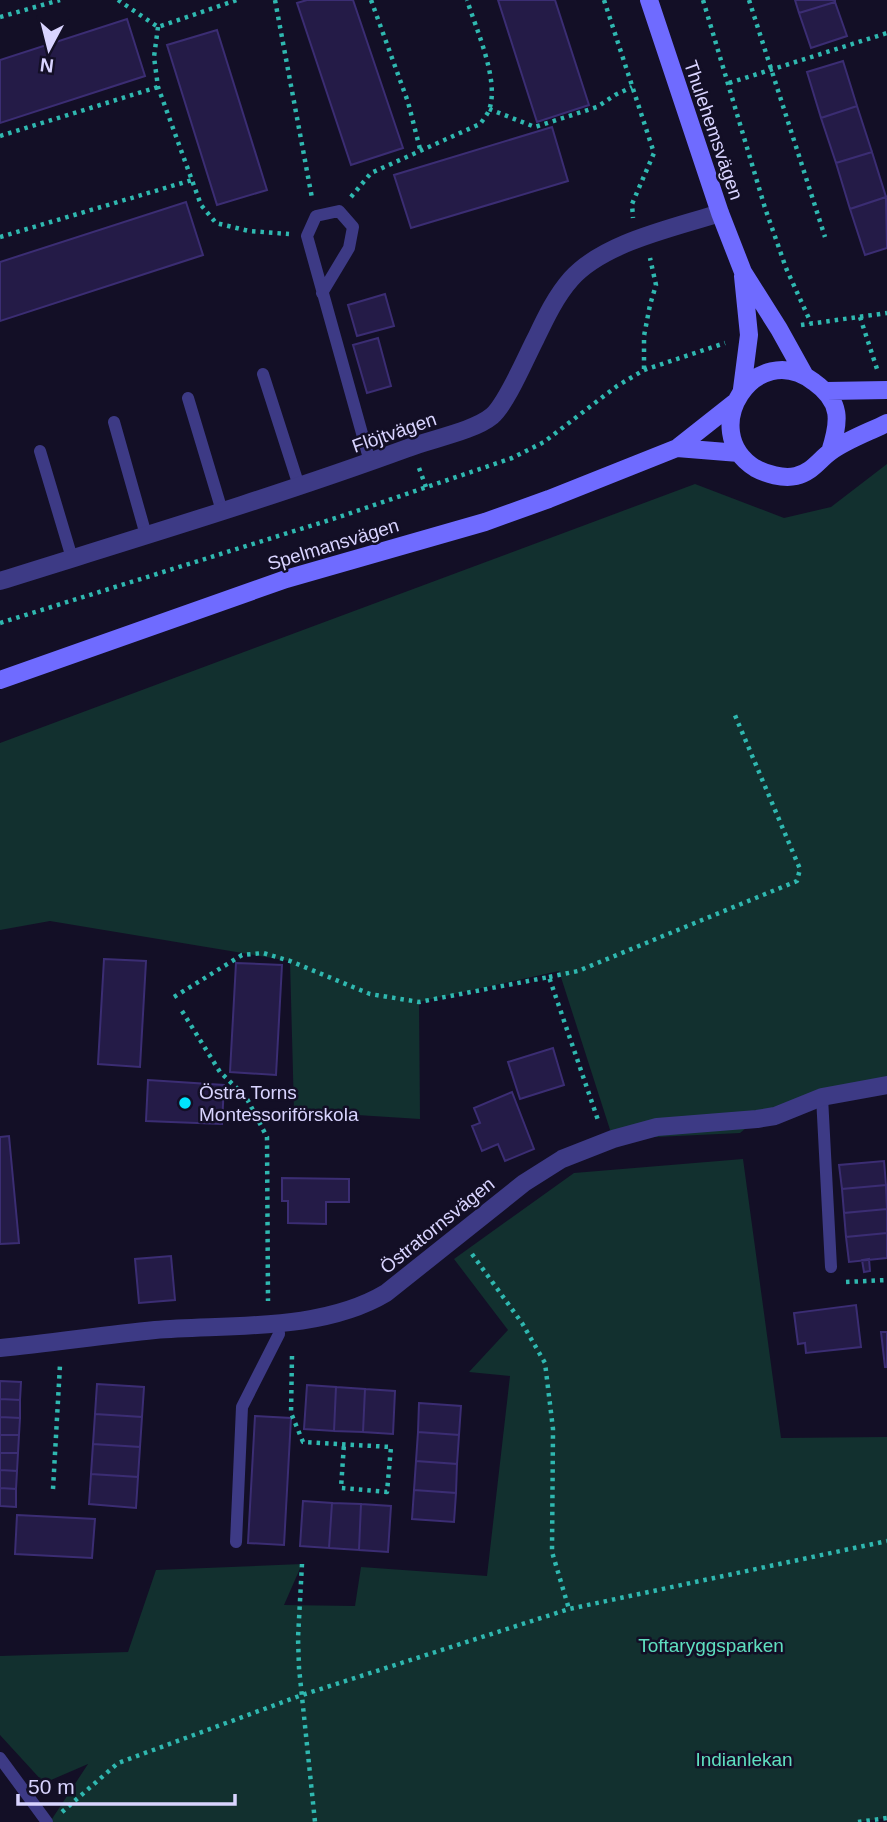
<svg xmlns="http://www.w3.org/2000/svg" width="887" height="1822" font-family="Arial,sans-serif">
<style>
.green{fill:#12302f}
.building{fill:#241b47;stroke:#3b2d73;stroke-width:2}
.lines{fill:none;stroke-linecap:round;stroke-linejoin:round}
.path{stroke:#2fb8b0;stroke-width:4.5;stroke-dasharray:3.5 5;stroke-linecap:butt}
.lane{stroke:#3d3a85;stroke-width:12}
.street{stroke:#3d3a85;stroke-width:18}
.secondary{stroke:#6f6bff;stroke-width:18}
.poi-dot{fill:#00e5ff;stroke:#130f26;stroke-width:2.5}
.labels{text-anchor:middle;stroke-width:5;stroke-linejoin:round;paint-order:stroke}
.street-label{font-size:19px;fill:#d9d4ff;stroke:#130f26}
.poi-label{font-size:19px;fill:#d9d4ff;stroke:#130f26;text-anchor:start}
.park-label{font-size:19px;fill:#5fe0c0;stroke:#130f26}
</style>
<rect width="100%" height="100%" fill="#130f26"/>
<!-- green -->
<path class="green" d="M 887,464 L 887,1085 L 757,1119 L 740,1133 L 613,1139 L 559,971 L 419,1002 L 420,1119 L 294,1111 L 290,961 L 50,921 L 0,930 L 0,743 L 695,484 L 784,518 L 831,507 Z
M 743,1159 L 781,1438 L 887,1437 L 887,1818 L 858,1822 L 50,1822 L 88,1764 L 44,1783 L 0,1735 L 0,1656 L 128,1652 L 156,1570 L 302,1564 L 284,1605 L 355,1606 L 361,1567 L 487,1576 L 510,1376 L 469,1372 L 508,1330 L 454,1259 L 574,1173 Z"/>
<!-- building -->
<path class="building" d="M 307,0 L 353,0 L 403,148 L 351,165 L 297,3 Z
M 498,0 L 555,0 L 589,105 L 537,122 Z
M 795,0 L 835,0 L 835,2 L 799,13 Z
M 835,2 L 847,36 L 811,48 L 799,13 Z
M 127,19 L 145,76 L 0,123 L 0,60 Z
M 217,30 L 267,190 L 217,205 L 167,45 Z
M 843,61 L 857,106 L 821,118 L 807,72 Z
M 857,106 L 872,152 L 836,163 L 821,118 Z
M 552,127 L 568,181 L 411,228 L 394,175 Z
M 872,152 L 886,197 L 850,209 L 836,163 Z
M 886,197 L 887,248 L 865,255 L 850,209 Z
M 186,202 L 203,255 L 0,321 L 0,262 Z
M 385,294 L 394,326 L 357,336 L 348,305 Z
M 378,338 L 391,386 L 367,393 L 353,345 Z
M 104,959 L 146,961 L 140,1067 L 98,1064 Z
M 236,963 L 282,965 L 276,1075 L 230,1072 Z
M 553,1048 L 564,1085 L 520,1099 L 508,1062 Z
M 148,1080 L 224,1085 L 222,1124 L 146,1121 Z
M 512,1092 L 534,1149 L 505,1161 L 498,1144 L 482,1151 L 472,1126 L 480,1123 L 474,1108 Z
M 9,1136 L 19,1243 L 0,1244 L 0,1137 Z
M 884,1161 L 886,1185 L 842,1189 L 839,1165 Z
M 282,1178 L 349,1179 L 349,1202 L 326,1202 L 326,1224 L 288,1223 L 288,1201 L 282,1201 Z
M 886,1185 L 887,1209 L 844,1213 L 842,1189 Z
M 887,1209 L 887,1233 L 846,1237 L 844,1213 Z
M 887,1233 L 887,1258 L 849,1262 L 846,1237 Z
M 171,1256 L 175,1300 L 139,1303 L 135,1259 Z
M 869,1259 L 870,1271 L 864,1272 L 862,1260 Z
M 856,1305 L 861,1347 L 806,1353 L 805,1343 L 798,1344 L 794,1313 Z
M 881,1332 L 887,1332 L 887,1367 L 885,1367 Z
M 0,1381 L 21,1382 L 20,1400 L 0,1399 Z
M 97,1384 L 144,1387 L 142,1417 L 95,1414 Z
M 307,1385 L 336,1387 L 334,1431 L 304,1429 Z
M 336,1387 L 365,1389 L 363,1432 L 334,1431 Z
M 365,1389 L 395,1391 L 393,1434 L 363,1432 Z
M 0,1399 L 20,1400 L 20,1418 L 0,1417 Z
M 419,1403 L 461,1406 L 459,1435 L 418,1432 Z
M 95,1414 L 142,1417 L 140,1447 L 93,1444 Z
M 255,1416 L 291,1418 L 284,1545 L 248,1543 Z
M 0,1417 L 20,1418 L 19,1435 L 0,1435 Z
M 418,1432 L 459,1435 L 457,1464 L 416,1461 Z
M 0,1435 L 19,1435 L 18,1453 L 0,1453 Z
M 93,1444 L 140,1447 L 138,1477 L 91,1474 Z
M 0,1453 L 18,1453 L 17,1471 L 0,1470 Z
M 416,1461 L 457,1464 L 456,1493 L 414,1490 Z
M 0,1470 L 17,1471 L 16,1489 L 0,1488 Z
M 91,1474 L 138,1477 L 136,1508 L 89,1504 Z
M 0,1488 L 16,1489 L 16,1507 L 0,1506 Z
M 414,1490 L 456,1493 L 454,1522 L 412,1519 Z
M 303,1501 L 332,1503 L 329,1548 L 300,1546 Z
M 332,1503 L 361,1504 L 359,1550 L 329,1548 Z
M 361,1504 L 391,1506 L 388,1552 L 359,1550 Z
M 17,1515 L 95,1519 L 92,1558 L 15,1554 Z"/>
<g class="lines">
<!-- path -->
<path class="path" d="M 118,0 L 158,27 L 237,0
M 275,0 L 312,198
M 371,0 L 408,102 L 420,149
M 604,0 L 654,153 L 632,204 L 633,218
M 703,0 L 765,208 L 786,268 L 811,323
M 749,0 L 825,237
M 0,17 L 60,0
M 158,27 L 154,57 L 158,87 L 201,205 L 216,223 L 249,231 L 289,234
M 729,83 L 887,33
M 489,109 L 535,127 L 597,107 L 615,95 L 632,87
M 0,136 L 158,87
M 351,197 L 371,173 L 480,124 C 483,120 487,115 489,110 C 500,81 476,29 467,0
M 0,237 L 192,180
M 860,317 L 877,369
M 801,325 L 887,313
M 644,369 L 644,336 L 650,305 L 656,285 L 650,258
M 419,468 L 426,487
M 0,623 L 339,517 L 512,458 L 544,442 L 617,386 L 644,370 L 725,343
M 549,977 L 578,971 L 797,881 L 800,869 L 734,713
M 174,997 L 242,955 L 263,953 L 290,961 L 370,994 L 419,1002 L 549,977 L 599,1123
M 182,1011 L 220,1072 L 246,1097 L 267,1137 L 268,1301
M 472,1254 L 522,1323 L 545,1363 L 553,1429 L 552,1552 L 569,1609
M 846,1282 L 887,1280
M 292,1356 L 291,1413 L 303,1442 L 391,1447 L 387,1492 L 341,1488 L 344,1444
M 53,1489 L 60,1365
M 302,1564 L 298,1638 L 299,1668 L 315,1822
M 62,1812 L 118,1763 L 302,1695 L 569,1609 L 887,1541
M 858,1822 L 887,1818"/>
<!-- lane -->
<path class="lane" d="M 322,293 L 349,248 L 353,227 L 339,211 L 316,216 L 307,236 L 370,462
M 263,374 L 299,486
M 188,398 L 222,511
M 114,422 L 146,535
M 40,451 L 72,558
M 822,1097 L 831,1267
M 236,1542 L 242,1407 L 279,1334 L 278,1322
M 0,1758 L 47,1822"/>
<!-- street -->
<path class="street" d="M 0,581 C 137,538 274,497 408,448 C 431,439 474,431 492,416 C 507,403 526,357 536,338 C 546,317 556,296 571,279 C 604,242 674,228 720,213
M 0,1348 C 52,1343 103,1335 155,1330 C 228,1324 321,1332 386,1293 L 524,1183 L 562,1159 L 613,1139 L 657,1127 L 757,1119 L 775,1116 L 822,1097 L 887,1085"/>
<!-- secondary -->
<path class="secondary" d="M 649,0 L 720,213 L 743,272 L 779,329 L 804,374
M 742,389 L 749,335 L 743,276
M 827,391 L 887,390
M 677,448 L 739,453
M 830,452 C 840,421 842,402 814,382 C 755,337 696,431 755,468 C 766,474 783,479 796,476 C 812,472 818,461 830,452 C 846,440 869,432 887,423
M 0,680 L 286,579 L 485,522 L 549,499 L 677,448 L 734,403"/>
</g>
<!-- markers -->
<circle class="poi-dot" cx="185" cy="1103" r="7"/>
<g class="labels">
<!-- street labels -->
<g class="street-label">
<text transform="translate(714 130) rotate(71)" y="7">Thulehemsvägen</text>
<text transform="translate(394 432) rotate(-19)" y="7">Flöjtvägen</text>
<text transform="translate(333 544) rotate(-17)" y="7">Spelmansvägen</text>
<text transform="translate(437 1225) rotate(-39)" y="7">Östratornsvägen</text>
</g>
<!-- poi labels -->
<g class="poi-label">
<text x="199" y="1099">Östra Torns<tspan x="199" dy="22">Montessoriförskola</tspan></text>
</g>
<!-- park labels -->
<g class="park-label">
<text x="711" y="1652">Toftaryggsparken</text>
<text x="744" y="1766">Indianlekan</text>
</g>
</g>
<!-- north arrow -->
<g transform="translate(49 49) rotate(187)" stroke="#130f26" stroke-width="5" paint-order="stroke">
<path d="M0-5L12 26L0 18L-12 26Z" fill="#d9d4ff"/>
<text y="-10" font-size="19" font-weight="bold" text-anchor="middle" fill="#d9d4ff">N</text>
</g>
<!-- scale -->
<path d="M18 1794v10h217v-10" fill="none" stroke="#d9d4ff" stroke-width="3.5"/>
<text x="28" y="1794" font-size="21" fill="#d9d4ff" stroke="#130f26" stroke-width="5" paint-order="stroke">50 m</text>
</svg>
